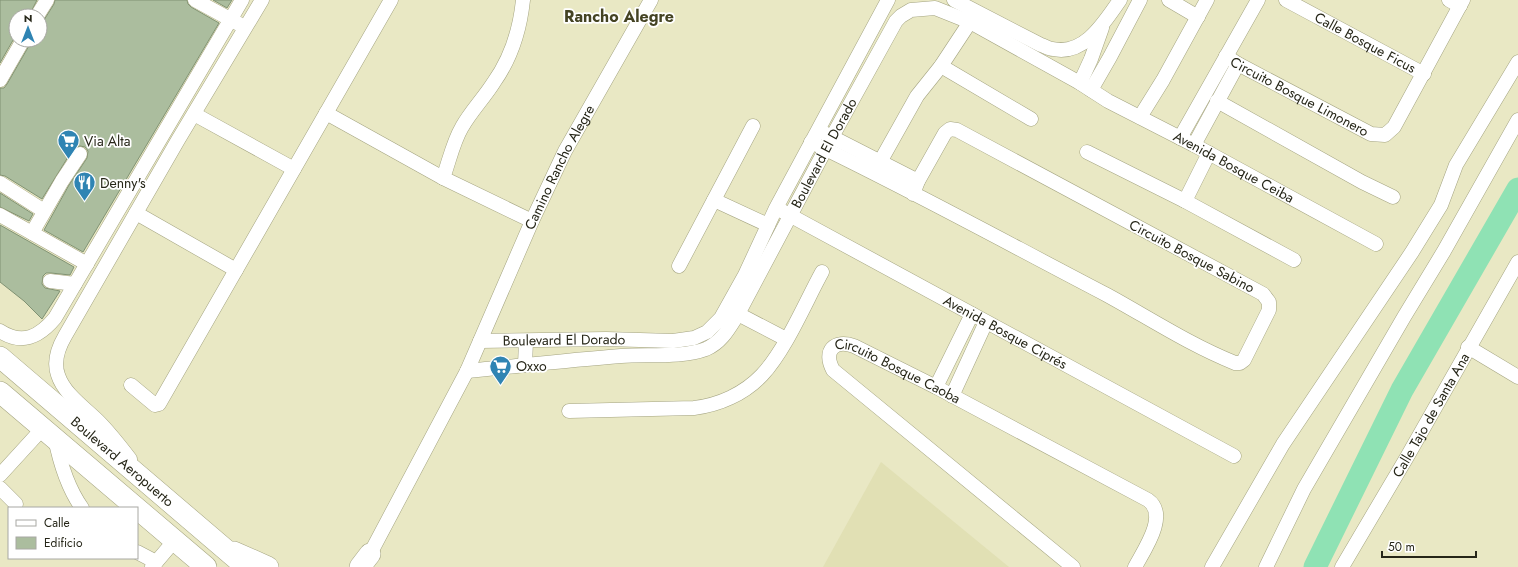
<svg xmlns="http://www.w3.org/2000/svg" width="1518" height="567" font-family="Jost,sans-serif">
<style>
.built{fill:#e1e0b4}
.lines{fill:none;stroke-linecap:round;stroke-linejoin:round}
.river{stroke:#8fe2b4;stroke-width:23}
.building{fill:#abbd9e;stroke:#809273}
.minor-casing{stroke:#a4a481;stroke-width:15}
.highway-casing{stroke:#a4a481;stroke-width:22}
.minor{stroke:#fff;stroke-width:14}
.highway{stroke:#fff;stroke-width:21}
.labels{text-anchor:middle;stroke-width:3.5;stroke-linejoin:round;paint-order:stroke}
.street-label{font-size:14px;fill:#262618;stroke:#fff}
.poi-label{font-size:14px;fill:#262618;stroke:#fff;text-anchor:start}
.quarter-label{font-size:16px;font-weight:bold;fill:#444323;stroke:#fff}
</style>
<rect width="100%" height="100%" fill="#e9e8c4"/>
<!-- built -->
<path class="built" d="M 881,462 L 1009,567 L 823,567 Z"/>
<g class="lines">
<!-- river -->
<path class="river" d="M 1315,567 L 1402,390 L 1518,189"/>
</g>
<!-- building -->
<path class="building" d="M 0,0 L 37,0 L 29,16 L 16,16 L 16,35 L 0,63 Z
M 55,0 L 187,0 L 188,4 L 191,7 L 219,23 L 83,252 L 44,230 L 69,185 L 87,158 L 88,151 L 85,147 L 80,146 L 73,149 L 42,199 L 5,176 L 0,175 L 0,88 L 4,88 L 7,84 L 30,44 L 31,40 L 40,40 L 40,24 L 44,20 L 54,4 Z
M 213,0 L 232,0 L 227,8 Z
M 0,193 L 33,214 L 29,221 L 0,207 Z
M 0,225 L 74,267 L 70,275 L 51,273 L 46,273 L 43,276 L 42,284 L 45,288 L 60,291 L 42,319 L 24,301 L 0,282 Z"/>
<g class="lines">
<defs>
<g id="minor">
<path d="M 195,0 L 239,24"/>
<path d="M 523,0 C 520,29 511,58 494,82 C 484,98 471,111 462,127 C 453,142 449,162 443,178 L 532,221"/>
<path d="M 954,0 L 1041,45 C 1045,46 1049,49 1053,49 C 1085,56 1105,21 1120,0"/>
<path d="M 1169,0 L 1198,17"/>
<path id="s1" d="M 1286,0 L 1424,74"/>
<path d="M 1449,0 L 1460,6"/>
<path d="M 37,16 L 47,0"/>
<path id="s2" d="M 1226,56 L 1238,64 L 1371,134 L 1385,135 L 1394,127 L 1463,0"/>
<path d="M 941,66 L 1031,119"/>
<path d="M 0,80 L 23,40"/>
<path d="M 1080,83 L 1091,59 L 1102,28"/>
<path d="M 1091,90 L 1110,57 L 1140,0"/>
<path d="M 1217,101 L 1362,182 L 1393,197"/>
<path d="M 326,113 L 443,178"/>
<path d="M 194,114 L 294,169"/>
<path d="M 1140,117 L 1163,80 L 1207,0"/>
<path d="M 824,133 L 918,181"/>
<path d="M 1180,138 L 1258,0"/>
<path d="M 811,142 C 911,190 1009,244 1107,295 C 1149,318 1190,345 1235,363 L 1240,363 L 1244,360 L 1269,310 L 1269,302 L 1263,294 L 957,130 L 950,129 L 945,133 L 918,181 L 913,194"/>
<path d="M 1194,145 L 1238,64"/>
<path d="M 1087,152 L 1185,201 L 1294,260"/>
<path d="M 880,162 L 917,96 L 941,66 L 970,22"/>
<path d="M 0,183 L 44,211"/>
<path d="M 714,200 L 768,225"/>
<path d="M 1185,201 L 1209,153"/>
<path id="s3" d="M 782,211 L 1234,456"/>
<path d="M 136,213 L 236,270"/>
<path d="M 0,215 L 87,264"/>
<path d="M 32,233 L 62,181 L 80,154"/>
<path d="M 679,266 L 753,126"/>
<path d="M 50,281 L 75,284"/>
<path d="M 738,314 L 786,339"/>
<path d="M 0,331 C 23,346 40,336 55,318 L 242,0"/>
<path id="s4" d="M 480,341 L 606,339 L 673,341 L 694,338 L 707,332 L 721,318 L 745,275 L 776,208 L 888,0"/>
<path d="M 1468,347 L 1518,377"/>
<path d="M 525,365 L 526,341"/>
<path id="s5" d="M 467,371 C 518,366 569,360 621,356 C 646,354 682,358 706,349 C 722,342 729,328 738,314 L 832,137 L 896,21 L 901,16 L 911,10 L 935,8 L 970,22 L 1080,83 L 1108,101 L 1194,145 L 1376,244"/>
<path d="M 131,385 L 155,405 L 159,404 L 391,0"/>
<path d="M 936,387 L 972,314"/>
<path d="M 952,396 L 986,322"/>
<path d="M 569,411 L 694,408 C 719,405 744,394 762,375 C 786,349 805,303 822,272"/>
<path d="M 55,438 C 60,463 67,487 82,508"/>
<path d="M 130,459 C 120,446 110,433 98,421 C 85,408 64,394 58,375 C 53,361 58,348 65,336 L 178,140 L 262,0"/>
<path d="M 0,475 L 43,428"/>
<path d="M 0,488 L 16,504"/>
<path d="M 137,552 L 156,562"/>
<path id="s6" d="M 370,554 L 467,371 L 532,221 L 565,151 L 651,0"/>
<path d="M 152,567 L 175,540"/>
<path id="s7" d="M 1073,567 L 833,370 C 823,351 834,339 854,346 L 936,387 L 1148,500 C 1169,515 1144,550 1135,567"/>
<path d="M 1212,567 L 1283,444 L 1412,252 L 1441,205 L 1456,165 L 1518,62"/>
<path d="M 1266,567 L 1304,489 L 1404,317 L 1444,251 L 1518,120"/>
<path id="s8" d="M 1342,567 L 1407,457 L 1518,262"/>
</g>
<g id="highway">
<path id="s9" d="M 0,357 L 246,567"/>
<path d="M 0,392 L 206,567"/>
<path d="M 234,552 L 268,567"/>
<path d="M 360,567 L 370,554"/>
</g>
</defs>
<!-- minor casing -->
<use href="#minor" class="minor-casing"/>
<!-- highway casing -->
<use href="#highway" class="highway-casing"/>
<!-- minor -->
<use href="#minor" class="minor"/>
<!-- highway -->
<use href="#highway" class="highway"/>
</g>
<!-- icons -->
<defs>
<symbol id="supermarket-pin" viewBox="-11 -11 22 30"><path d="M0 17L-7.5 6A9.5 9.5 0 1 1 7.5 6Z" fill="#2f84b3" stroke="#fff"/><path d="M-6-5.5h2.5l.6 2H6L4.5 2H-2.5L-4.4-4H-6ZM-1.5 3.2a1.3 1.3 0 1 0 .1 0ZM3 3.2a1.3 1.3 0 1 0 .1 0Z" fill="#fff"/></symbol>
<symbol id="restaurant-pin" viewBox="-11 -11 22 30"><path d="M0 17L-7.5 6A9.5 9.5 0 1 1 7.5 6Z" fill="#2f84b3" stroke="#fff"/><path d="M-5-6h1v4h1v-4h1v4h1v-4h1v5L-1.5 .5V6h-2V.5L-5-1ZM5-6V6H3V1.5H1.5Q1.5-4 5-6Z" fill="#fff"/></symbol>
</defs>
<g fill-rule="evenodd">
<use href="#supermarket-pin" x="56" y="128" width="25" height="34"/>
<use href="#restaurant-pin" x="72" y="170" width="25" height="34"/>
<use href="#supermarket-pin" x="488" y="354" width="25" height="34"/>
</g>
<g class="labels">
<!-- street labels -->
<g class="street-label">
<text dy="5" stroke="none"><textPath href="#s1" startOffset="90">Calle Bosque Ficus</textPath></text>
<text dy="5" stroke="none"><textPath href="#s2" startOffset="84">Circuito Bosque Limonero</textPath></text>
<text dy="5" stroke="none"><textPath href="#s5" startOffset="471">Boulevard El Dorado</textPath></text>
<text dy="5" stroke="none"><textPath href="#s6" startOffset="431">Camino Rancho Alegre</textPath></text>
<text dy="5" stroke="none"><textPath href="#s5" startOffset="1003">Avenida Bosque Ceiba</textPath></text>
<text transform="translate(1192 256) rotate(28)" y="5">Circuito Bosque Sabino</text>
<text dy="5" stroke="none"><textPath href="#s3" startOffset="254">Avenida Bosque Ciprés</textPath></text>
<text dy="5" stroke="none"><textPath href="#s4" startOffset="84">Boulevard El Dorado</textPath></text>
<text dy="5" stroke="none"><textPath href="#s7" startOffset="406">Circuito Bosque Caoba</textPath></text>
<text dy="5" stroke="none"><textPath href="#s8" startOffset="176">Calle Tajo de Santa Ana</textPath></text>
<text dy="5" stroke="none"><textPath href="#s9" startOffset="161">Boulevard Aeropuerto</textPath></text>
</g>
<!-- poi labels -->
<g class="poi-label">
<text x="84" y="146">Via Alta</text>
<text x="100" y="188">Denny's</text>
<text x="516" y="371">Oxxo</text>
</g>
<!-- quarter labels -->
<g class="quarter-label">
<text x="619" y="22">Rancho Alegre</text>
</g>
</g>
<!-- legend -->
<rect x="8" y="507" width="130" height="52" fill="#ffffff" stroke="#a8a8a3"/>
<rect x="16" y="520" width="20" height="6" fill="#ffffff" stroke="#a8a8a3"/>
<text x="44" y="527" font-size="12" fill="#262618">Calle</text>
<rect x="16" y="537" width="20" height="12" fill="#abbd9e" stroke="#a8a8a3"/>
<text x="44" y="547" font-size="12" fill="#262618">Edificio</text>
<!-- north arrow -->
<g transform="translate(28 28)"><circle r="19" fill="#ffffff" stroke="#a8a8a3"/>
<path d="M0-3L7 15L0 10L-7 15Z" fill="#2f84b3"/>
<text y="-6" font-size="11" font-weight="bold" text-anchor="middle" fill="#262618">N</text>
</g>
<!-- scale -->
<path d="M1382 551v6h94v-6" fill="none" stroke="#262618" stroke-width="2"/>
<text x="1388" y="551" font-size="12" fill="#262618" stroke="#ffffff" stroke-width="3" paint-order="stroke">50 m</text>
</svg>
